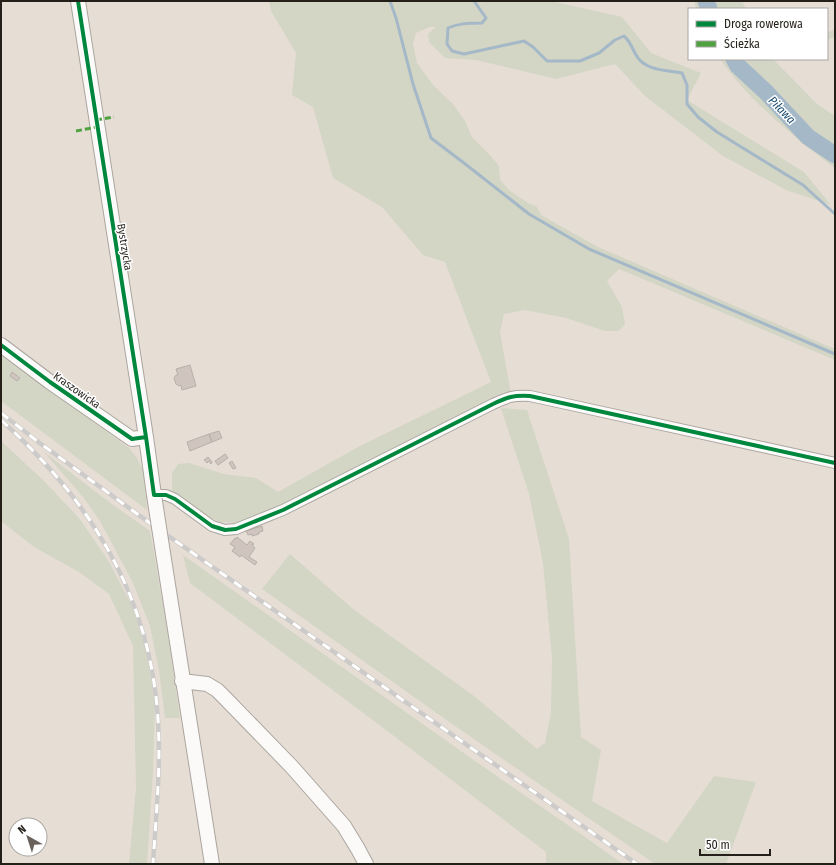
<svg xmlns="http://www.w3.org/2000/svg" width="836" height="865" font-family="'Fira Sans Condensed',sans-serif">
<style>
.green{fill:#d3d5c5}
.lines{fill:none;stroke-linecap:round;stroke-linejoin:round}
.stream{stroke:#a5b8c8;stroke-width:3}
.river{stroke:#a5b8c8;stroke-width:17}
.building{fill:#d0c5be;stroke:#b7b0aa}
.street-casing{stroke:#aba59f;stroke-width:12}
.secondary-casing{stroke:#aba59f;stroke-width:16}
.street{stroke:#fbfaf9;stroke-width:10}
.secondary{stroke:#fbfaf9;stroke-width:14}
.rail-casing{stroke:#cdcbc9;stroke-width:4.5}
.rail{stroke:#fff;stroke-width:3;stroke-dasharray:9;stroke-linecap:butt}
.secondary-bridge-casing{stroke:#aba59f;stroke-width:16;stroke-linecap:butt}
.secondary-bridge{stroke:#fbfaf9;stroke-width:14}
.quiet{stroke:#50a240;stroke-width:3;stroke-dasharray:6 3;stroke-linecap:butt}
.cycleway-casing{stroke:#fff;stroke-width:6}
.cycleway{stroke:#00873e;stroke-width:4}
.labels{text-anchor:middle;stroke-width:3;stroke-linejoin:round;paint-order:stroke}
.street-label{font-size:11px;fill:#241f19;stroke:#fff}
.water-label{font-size:12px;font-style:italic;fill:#1a4c72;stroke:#fff}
</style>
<rect width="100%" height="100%" fill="#e6ded5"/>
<!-- green -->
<path class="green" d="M 269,1 L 551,1 L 622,17 L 651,53 L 701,73 L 687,100 L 804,172 L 831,205 L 786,190 L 723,156 L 645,96 L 615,64 L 556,79 L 476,60 L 445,58 L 429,42 L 428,34 L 436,27 L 430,27 L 416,33 L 413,44 L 417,63 L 434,86 L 453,104 L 465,121 L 472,137 L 490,155 L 499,166 L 500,180 L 509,190 L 528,203 L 537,207 L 541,215 L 598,247 L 835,349 L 835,360 L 619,269 L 607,281 L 622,307 L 625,324 L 619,331 L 605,331 L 566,318 L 525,310 L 504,314 L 500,332 L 511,394 L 504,392 L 448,422 L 298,496 L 260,517 L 236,523 L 220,522 L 204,515 L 172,492 L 172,473 L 178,464 L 189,463 L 224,474 L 256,478 L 278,492 L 358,447 L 491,382 L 445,262 L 423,255 L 382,207 L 333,178 L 313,107 L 292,95 L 296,53 L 271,11 Z
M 694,1 L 742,1 L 746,9 L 696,9 Z
M 835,29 L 835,37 L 827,40 L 827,33 Z
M 720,59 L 773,59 L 817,104 L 835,116 L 835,168 L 829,164 C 791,134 748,100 720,59 Z
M 1,353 L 129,448 L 137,458 L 143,470 L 147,510 L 1,401 Z
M 501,408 L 527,410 L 569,539 L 581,737 L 601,750 L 592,801 L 667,843 L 714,776 L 756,782 L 726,864 L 655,864 L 445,719 L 262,589 L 290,554 L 353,609 L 474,696 L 537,749 L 545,743 L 551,712 L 552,658 L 543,563 L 529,494 Z
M 1,441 L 43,480 L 79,518 L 108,560 L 131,604 L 146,648 L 155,704 L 153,772 L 147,864 L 129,864 L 136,788 L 133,646 L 109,594 L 79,572 L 34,547 L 1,521 Z
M 44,452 L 109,502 L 150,531 L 167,629 L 180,718 L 165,718 L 159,670 L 150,626 L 133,583 L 100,521 L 83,497 Z
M 183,555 L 478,763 L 585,837 L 623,864 L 546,864 L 546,852 L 390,733 L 190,583 Z"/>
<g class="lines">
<!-- stream -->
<path class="stream" d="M 390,1 L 396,18 L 413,84 L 431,138 L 464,163 L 529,214 L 589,249 L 835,354
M 474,1 L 486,18 L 482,23 C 470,23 459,23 448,28 L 447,44 L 452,51 L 464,54 L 524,41 L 533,47 L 547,61 L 580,61 L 599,53 L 615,40 L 624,36 C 630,41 632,48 636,55 C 645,71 666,70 682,73 L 687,85 L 687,104 L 698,117 L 717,132 L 803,185 L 835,214"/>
<!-- river -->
<path class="river" d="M 706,1 L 709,9
M 734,59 L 738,66 L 766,92 L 808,137 L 835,155"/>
</g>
<!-- building -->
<path class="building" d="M 190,365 L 196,386 L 182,390 L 181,385 L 179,386 L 176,384 L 174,378 L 176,375 L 178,375 L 176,369 Z
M 12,372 L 20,378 L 17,381 L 10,376 Z
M 219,431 L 222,438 L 212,442 L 209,434 Z
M 209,434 L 212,442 L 190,451 L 187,442 Z
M 225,454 L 228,458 L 218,465 L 215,461 Z
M 208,457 L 212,462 L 211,464 L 209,461 L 207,463 L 204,460 Z
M 232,461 L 236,468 L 233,469 L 229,463 Z
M 262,526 L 263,531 L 259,532 L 259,534 L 252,536 L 252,534 L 248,535 L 246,531 Z
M 237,537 L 247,545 L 250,541 L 254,544 L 252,545 L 255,548 L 249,557 L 257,562 L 255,565 L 241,555 L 240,557 L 232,551 L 235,547 L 230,544 L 235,538 L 236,539 Z"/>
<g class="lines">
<defs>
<path id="street" d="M 154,495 L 166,495 L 175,499 L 212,526 L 225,530 L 236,529 L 283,510 L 493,404 C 508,397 513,395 530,396 L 835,463"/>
<path id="secondary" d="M 78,1 L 146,437 L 154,495
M 1,345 L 50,382 L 132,439 L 146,437
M 163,553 L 212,864
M 182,681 L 207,684 L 217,690 L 226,699 L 292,767 L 344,826 L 358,849 L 366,864"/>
</defs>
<!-- street casing -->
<use href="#street" class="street-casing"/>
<!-- secondary casing -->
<use href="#secondary" class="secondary-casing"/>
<!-- street -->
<use href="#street" class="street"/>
<!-- secondary -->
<use href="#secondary" class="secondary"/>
<defs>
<path id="rail" d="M 1,413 L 41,444 L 147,521 L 637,864
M 1,420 C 91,501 150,596 158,719 C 161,767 156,816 153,864"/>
</defs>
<!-- rail casing -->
<use href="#rail" class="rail-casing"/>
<!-- rail -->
<use href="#rail" class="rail"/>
<defs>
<path id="secondary-bridge" d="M 154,495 L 163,553"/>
</defs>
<!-- secondary-bridge casing -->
<use href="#secondary-bridge" class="secondary-bridge-casing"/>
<!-- secondary-bridge -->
<use href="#secondary-bridge" class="secondary-bridge"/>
<!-- quiet -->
<path class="quiet" d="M 96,120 L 114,117
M 76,131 L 97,127"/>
<defs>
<path id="cycleway" d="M 78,1 L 146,437 L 154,495 L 166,495 L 175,499 L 212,526 L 225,530 L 236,529 L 283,510 L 493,404 C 508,397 513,395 530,396 L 835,463
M 1,345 L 50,382 L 132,439 L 146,437"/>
</defs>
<!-- cycleway casing -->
<use href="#cycleway" class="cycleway-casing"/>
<!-- cycleway -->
<use href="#cycleway" class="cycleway"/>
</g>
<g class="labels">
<!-- street labels -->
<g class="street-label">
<text transform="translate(125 247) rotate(81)" y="4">Bystrzycka</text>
<text transform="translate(77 390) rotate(35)" y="4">Kraszowicka</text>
</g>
<!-- water labels -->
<g class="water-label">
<text transform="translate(782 110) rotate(46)" y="4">Piława</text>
</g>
</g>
<!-- border -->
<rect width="836" height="865" fill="none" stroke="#241f19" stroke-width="4"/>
<!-- legend -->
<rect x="688" y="8" width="140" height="52" fill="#ffffff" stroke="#a7a5a3"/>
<rect x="696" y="21" width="20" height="6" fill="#00873e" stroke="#a7a5a3"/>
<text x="724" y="28" font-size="12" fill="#241f19">Droga rowerowa</text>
<rect x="696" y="41" width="20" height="6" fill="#50a240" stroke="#a7a5a3"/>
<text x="724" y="48" font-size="12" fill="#241f19">Ścieżka</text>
<!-- north arrow -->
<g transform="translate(28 837) rotate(321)"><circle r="19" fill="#ffffff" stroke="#a7a5a3"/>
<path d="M0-3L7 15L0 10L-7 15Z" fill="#68625b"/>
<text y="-6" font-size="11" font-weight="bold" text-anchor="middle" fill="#241f19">N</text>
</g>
<!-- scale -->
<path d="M700 849v6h70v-6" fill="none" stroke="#241f19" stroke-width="2"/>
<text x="706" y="849" font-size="12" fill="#241f19" stroke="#ffffff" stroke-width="3" paint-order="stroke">50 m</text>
</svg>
